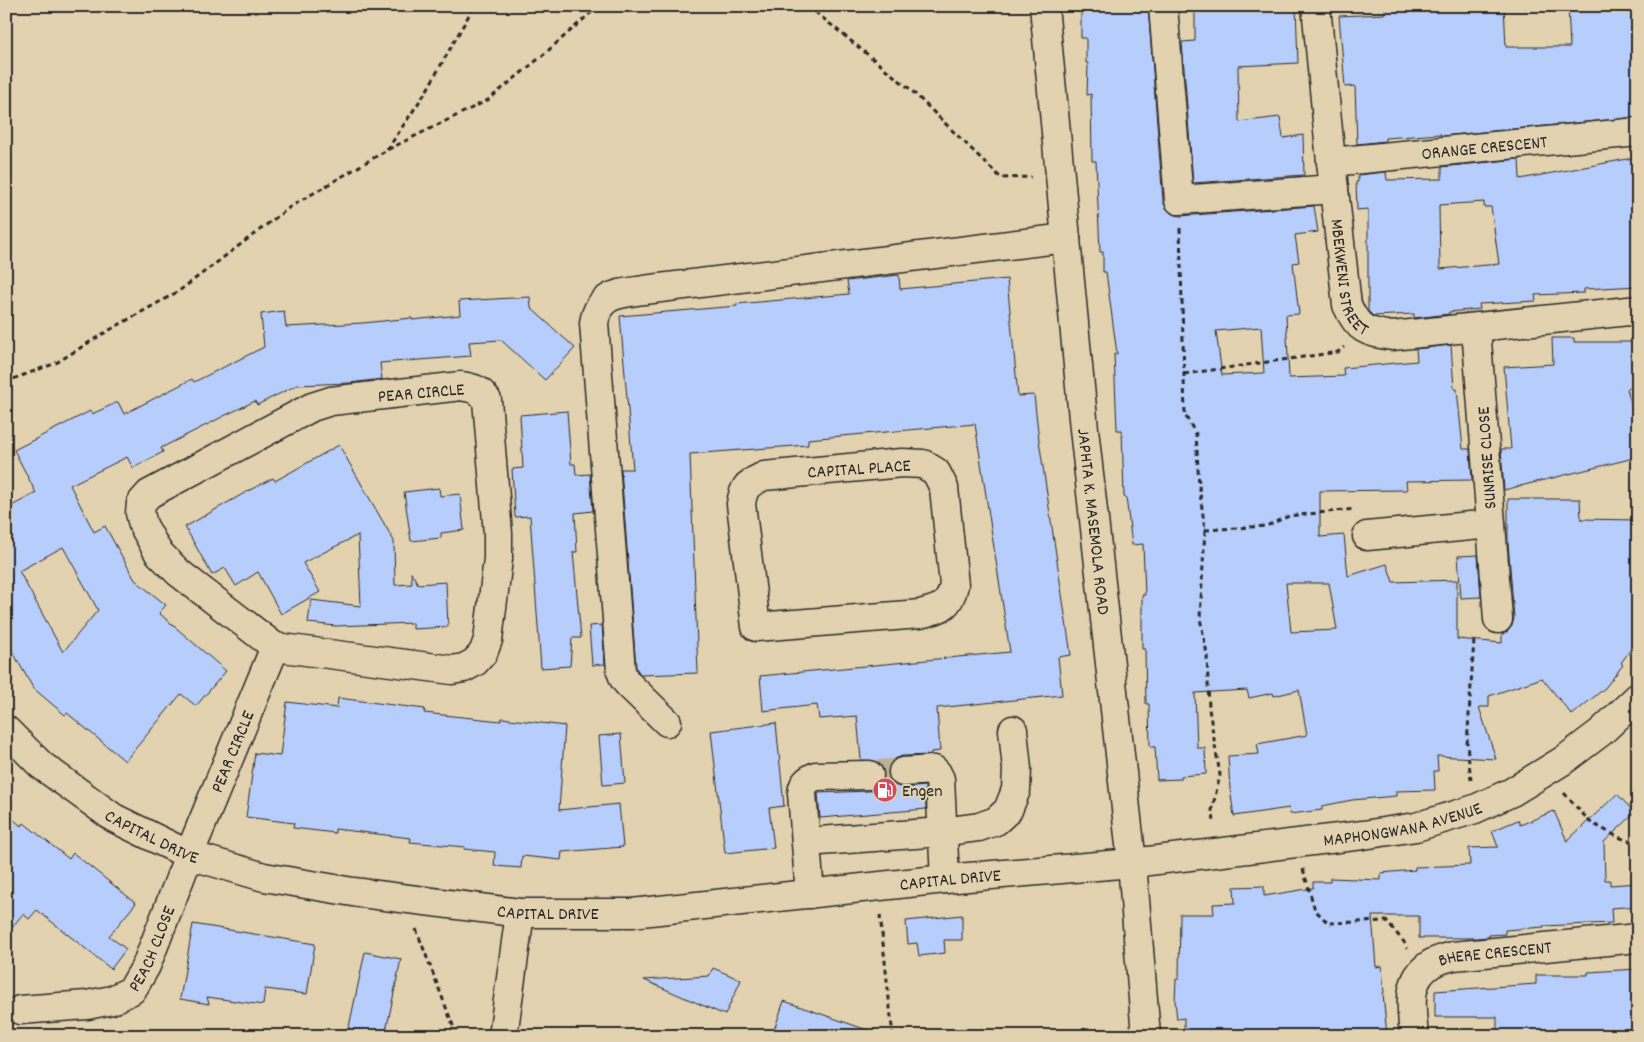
<svg xmlns="http://www.w3.org/2000/svg" width="1644" height="1042" font-family="Dekko,sans-serif">
<style>
.building{fill:#b7cdfc;stroke:#2b2b2b;fill-rule:evenodd}
.lines{fill:none;stroke-linecap:round;stroke-linejoin:round}
.minor-tunnel{stroke:#beb195;stroke-width:28;stroke-dasharray:28 14;stroke-linecap:butt}
.minor-casing{stroke:#2b2b2b;stroke-width:31}
.major-casing{stroke:#2b2b2b;stroke-width:31}
.path{stroke:#2b2b2b;stroke-width:3;stroke-dasharray:5 4;stroke-linecap:butt}
.minor{stroke:#e3d2af;stroke-width:28}
.major{stroke:#e3d2af;stroke-width:28}
.labels{text-anchor:middle;stroke-width:4;stroke-linejoin:round;paint-order:stroke}
.street-label{font-size:18px;fill:#2b2b2b;stroke:#e3d2af}
.poi-label{font-size:18px;fill:#2b2b2b;stroke:#e3d2af;text-anchor:start}
</style>
<rect width="100%" height="100%" fill="#e3d2af"/>
<filter id="ink" filterUnits="userSpaceOnUse"><feTurbulence type="fractalNoise" baseFrequency=".02" numOctaves="2"/><feDisplacementMap in="SourceGraphic" scale="10" xChannelSelector="R" yChannelSelector="G"/><feConvolveMatrix kernelMatrix="1 2 1 2 8 2 1 2 1" color-interpolation-filters="sRGB"/></filter>
<g filter="url(#ink)">
<!-- building -->
<path class="building" d="M 1081,6 L 1148,6 L 1163,201 L 1166,208 L 1172,214 L 1180,216 L 1314,206 L 1318,232 L 1295,235 L 1299,262 L 1293,263 L 1299,314 L 1286,315 L 1289,378 L 1344,376 L 1343,368 L 1417,361 L 1416,349 L 1451,345 L 1454,389 L 1457,389 L 1463,449 L 1470,449 L 1472,480 L 1406,481 L 1407,490 L 1320,491 L 1320,537 L 1344,535 L 1348,576 L 1387,564 L 1393,582 L 1457,580 L 1457,639 L 1502,643 L 1502,634 L 1507,632 L 1512,626 L 1514,618 L 1508,542 L 1508,499 L 1580,499 L 1581,519 L 1638,520 L 1638,639 L 1621,663 L 1623,665 L 1605,688 L 1572,715 L 1542,678 L 1489,696 L 1489,707 L 1479,707 L 1496,759 L 1437,756 L 1438,771 L 1434,771 L 1435,790 L 1396,791 L 1396,796 L 1352,800 L 1322,806 L 1322,810 L 1290,814 L 1289,808 L 1234,816 L 1230,789 L 1228,756 L 1259,754 L 1257,744 L 1307,735 L 1299,690 L 1274,696 L 1273,693 L 1249,698 L 1247,690 L 1195,693 L 1197,748 L 1205,748 L 1206,774 L 1181,776 L 1181,779 L 1157,780 L 1155,747 L 1150,747 L 1149,704 L 1146,704 L 1145,649 L 1142,649 L 1142,595 L 1145,595 L 1143,544 L 1132,545 L 1126,497 L 1124,497 L 1122,430 L 1117,430 L 1114,354 L 1117,354 L 1106,272 L 1103,272 L 1103,252 L 1100,252 L 1096,161 L 1092,161 L 1091,94 L 1087,95 L 1088,63 L 1086,63 L 1086,38 L 1081,38 ZM 1261,327 L 1264,373 L 1222,375 L 1216,331 ZM 1286,583 L 1329,583 L 1337,630 L 1291,632 Z
M 1195,6 L 1296,6 L 1298,63 L 1238,66 L 1239,122 L 1280,117 L 1283,138 L 1303,135 L 1304,175 L 1193,183 L 1182,42 L 1195,41 Z
M 1385,6 L 1504,6 L 1506,47 L 1570,47 L 1568,6 L 1638,6 L 1638,117 L 1441,136 L 1441,134 L 1385,138 L 1385,141 L 1357,144 L 1355,86 L 1345,87 L 1339,16 L 1385,14 Z
M 1638,157 L 1638,286 L 1584,289 L 1584,293 L 1535,295 L 1536,301 L 1479,304 L 1480,309 L 1449,312 L 1449,314 L 1414,318 L 1414,314 L 1373,316 L 1368,311 L 1368,209 L 1357,210 L 1356,182 L 1358,182 L 1358,175 L 1386,172 L 1387,180 L 1442,179 L 1442,167 L 1519,159 L 1520,179 ZM 1484,202 L 1484,207 L 1491,207 L 1499,264 L 1440,269 L 1439,205 Z
M 899,275 L 900,289 L 1007,279 L 1018,396 L 1034,395 L 1039,440 L 1071,655 L 1058,657 L 1062,695 L 937,708 L 940,751 L 931,752 L 931,755 L 902,756 L 895,759 L 889,765 L 887,773 L 890,781 L 897,786 L 904,788 L 925,786 L 926,809 L 820,818 L 818,793 L 869,791 L 877,789 L 883,782 L 885,774 L 883,767 L 876,761 L 861,760 L 857,716 L 819,719 L 817,705 L 763,711 L 760,676 L 1010,652 L 975,424 L 808,439 L 808,445 L 690,454 L 698,673 L 641,675 L 636,668 L 621,469 L 633,469 L 620,316 L 737,306 L 736,304 L 849,294 L 847,281 Z
M 530,297 L 531,308 L 575,348 L 545,380 L 501,340 L 469,342 L 471,356 L 380,363 L 382,379 L 349,383 L 297,385 L 257,405 L 255,401 L 226,415 L 161,448 L 163,452 L 133,468 L 127,457 L 70,485 L 94,532 L 105,526 L 135,580 L 166,605 L 159,613 L 226,671 L 196,706 L 181,694 L 125,761 L 67,713 L 65,715 L 33,688 L 6,640 L 6,509 L 36,493 L 14,450 L 90,411 L 92,414 L 118,402 L 124,414 L 192,379 L 194,382 L 264,347 L 261,314 L 284,311 L 286,327 L 363,323 L 412,318 L 412,320 L 460,315 L 459,301 ZM 63,547 L 98,610 L 63,652 L 19,571 Z
M 1552,338 L 1574,338 L 1574,342 L 1638,342 L 1638,386 L 1627,389 L 1638,430 L 1638,457 L 1504,490 L 1501,449 L 1511,449 L 1504,367 L 1553,364 Z
M 567,411 L 571,464 L 575,464 L 576,475 L 590,474 L 593,511 L 575,513 L 577,552 L 573,552 L 581,638 L 572,638 L 570,666 L 541,668 L 530,516 L 515,517 L 512,469 L 523,468 L 520,415 Z
M 339,445 L 394,541 L 395,585 L 412,584 L 411,572 L 418,584 L 446,582 L 448,627 L 413,629 L 413,623 L 336,626 L 308,623 L 311,600 L 361,606 L 358,535 L 303,563 L 320,592 L 281,614 L 258,572 L 236,586 L 225,568 L 212,575 L 185,527 L 248,491 L 273,478 L 275,481 Z
M 439,488 L 440,496 L 460,494 L 464,530 L 441,533 L 441,538 L 411,541 L 404,492 Z
M 1478,555 L 1481,597 L 1461,598 L 1458,556 Z
M 602,625 L 605,664 L 592,665 L 589,626 Z
M 338,698 L 425,709 L 424,713 L 501,721 L 502,718 L 565,726 L 559,810 L 619,804 L 623,847 L 562,852 L 561,860 L 522,856 L 521,868 L 494,866 L 495,852 L 464,849 L 465,847 L 410,842 L 411,838 L 335,829 L 335,833 L 293,828 L 294,823 L 246,817 L 255,753 L 280,756 L 287,702 L 337,708 Z
M 776,723 L 784,806 L 769,808 L 774,848 L 725,853 L 711,731 Z
M 621,734 L 625,783 L 603,785 L 599,736 Z
M 1617,794 L 1635,813 L 1604,842 L 1605,880 L 1610,880 L 1610,885 L 1638,883 L 1638,906 L 1611,908 L 1612,923 L 1543,926 L 1544,927 L 1505,930 L 1505,934 L 1489,935 L 1489,937 L 1475,938 L 1419,938 L 1419,916 L 1372,916 L 1376,967 L 1382,966 L 1384,993 L 1383,993 L 1387,1036 L 1184,1036 L 1184,1018 L 1177,1019 L 1175,1001 L 1176,979 L 1179,979 L 1180,914 L 1214,914 L 1213,904 L 1235,903 L 1234,887 L 1264,886 L 1264,896 L 1313,888 L 1313,882 L 1330,882 L 1330,878 L 1381,880 L 1381,873 L 1415,870 L 1415,867 L 1470,865 L 1469,848 L 1498,847 L 1492,831 L 1518,820 L 1520,825 L 1554,811 L 1567,841 Z
M 6,813 L 21,826 L 24,823 L 69,859 L 73,853 L 136,903 L 109,936 L 126,949 L 111,969 L 37,910 L 29,919 L 23,914 L 6,934 Z
M 962,915 L 962,940 L 944,940 L 945,953 L 919,956 L 917,943 L 908,944 L 906,921 Z
M 193,924 L 315,944 L 307,994 L 265,989 L 263,1005 L 207,997 L 209,1004 L 180,999 Z
M 365,952 L 401,959 L 385,1036 L 347,1036 Z
M 713,968 L 741,980 L 725,1015 L 644,980 L 709,976 Z
M 1638,969 L 1638,1036 L 1497,1036 L 1497,1017 L 1435,1017 L 1435,991 L 1536,984 L 1536,975 L 1588,975 L 1588,972 Z
M 784,1001 L 873,1032 L 873,1036 L 772,1036 Z"/>
<g class="lines">
<!-- minor-tunnel -->
<path class="minor-tunnel" d="M 869,775 L 903,772"/>
<defs>
<g id="minor">
<path d="M 1163,6 L 1179,200 L 1334,189"/>
<path id="s1" d="M 1316,6 L 1331,162 L 1347,305 C 1358,330 1366,332 1392,336 L 1638,310"/>
<path id="s2" d="M 1331,162 L 1638,132"/>
<path d="M 461,386 C 473,388 480,389 487,400 L 498,534 L 498,559 L 488,640 L 483,653 L 475,662 L 464,668 L 452,670 L 275,647 L 179,573 L 158,552 L 143,525 L 140,513 L 141,503 L 149,494 L 312,407 L 331,401 Z"/>
<path d="M 902,463 L 923,464 L 936,472 L 944,488 L 954,585 C 949,608 941,608 920,614 L 756,627 L 741,504 C 744,485 748,484 764,476 Z"/>
<path d="M 1491,524 L 1498,619"/>
<path d="M 1367,536 L 1491,524 L 1476,328"/>
<path d="M 667,722 L 629,685 L 624,679 L 621,671 L 594,323 C 599,293 619,294 644,290 L 1066,238"/>
<path id="s3" d="M 6,730 L 41,765 L 114,818 L 189,855 L 264,877 L 353,892 L 520,913 L 632,913 L 945,879 L 1132,863 L 1363,835 L 1416,827 L 1475,809 L 1512,792 L 1564,760 L 1601,732 L 1638,697"/>
<path d="M 903,772 L 934,770 L 937,773 L 940,779 L 945,879"/>
<path d="M 806,842 L 942,832 L 979,827 L 996,821 L 1008,810 L 1016,790 L 1017,769 L 1013,730"/>
<path d="M 810,894 L 802,793 C 803,783 807,780 816,776 L 869,775"/>
<path id="s4" d="M 20,1010 L 87,1005 L 112,1000 L 132,990 L 146,966 L 189,855 L 275,647"/>
<path d="M 503,1036 L 520,913"/>
<path id="s5" d="M 1414,1036 C 1412,1010 1405,980 1431,964 C 1437,960 1446,958 1453,956 L 1638,938"/>
</g>
<g id="major">
<path id="s6" d="M 1044,6 L 1084,429 L 1132,863 L 1146,1036"/>
</g>
</defs>
<!-- minor casing -->
<use href="#minor" class="minor-casing"/>
<!-- major casing -->
<use href="#major" class="major-casing"/>
<!-- path -->
<path class="path" d="M 561,6 L 594,10 L 607,6
M 808,6 L 910,89 L 1001,178 L 1031,177
M 387,150 L 427,90 L 474,6
M 1180,228 L 1185,415 L 1196,434 L 1199,486 L 1205,530 L 1200,618 L 1207,654 L 1209,709 L 1220,775 L 1212,810 L 1214,821
M 1184,374 L 1338,352 L 1344,347
M 6,384 L 13,379 L 56,363 L 106,332 L 179,291 L 290,207 L 387,150 L 488,100 L 542,56 L 594,10
M 1205,530 L 1266,526 L 1289,516 L 1355,509
M 1471,780 L 1467,745 L 1474,640 L 1477,638
M 1564,793 L 1590,822 L 1618,837 L 1638,844
M 1303,869 L 1315,910 L 1328,923 L 1386,921 L 1404,942 L 1407,949
M 880,915 L 893,1036
M 416,929 L 457,1036"/>
<!-- minor -->
<use href="#minor" class="minor"/>
<!-- major -->
<use href="#major" class="major"/>
</g>
</g>
<!-- icons -->
<defs>
<symbol id="fuel-disc" viewBox="-11 -11 22 22"><circle r="9.5" fill="#d1495b" stroke="#e3d2af"/><path d="M-5.5-6h7V0h2V4h1.3V-2.5L3-4.5l.8-.8L6-3V5H2.5V1h-1V6h-7ZM-4.2-4.7v3.2H.2V-4.7Z" fill="#fff"/></symbol>
</defs>
<g fill-rule="evenodd">
<use href="#fuel-disc" x="871" y="776" width="28" height="28"/>
</g>
<g class="labels">
<!-- street labels -->
<g class="street-label">
<text dy="6" stroke="none"><textPath href="#s2" startOffset="154">ORANGE CRESCENT</textPath></text>
<text dy="6" stroke="none"><textPath href="#s1" startOffset="274">MBEKWENI STREET</textPath></text>
<text transform="translate(421 392) rotate(-5)" y="6">PEAR CIRCLE</text>
<text transform="translate(1486 458) rotate(-94)" y="6">SUNRISE CLOSE</text>
<text transform="translate(859 468) rotate(-4)" y="6">CAPITAL PLACE</text>
<text dy="6" stroke="none"><textPath href="#s6" startOffset="518">JAPHTA K. MASEMOLA ROAD</textPath></text>
<text dy="6" stroke="none"><textPath href="#s4" startOffset="374">PEAR CIRCLE</textPath></text>
<text dy="6" stroke="none"><textPath href="#s3" startOffset="1448">MAPHONGWANA AVENUE</textPath></text>
<text dy="6" stroke="none"><textPath href="#s3" startOffset="182">CAPITAL DRIVE</textPath></text>
<text dy="6" stroke="none"><textPath href="#s3" startOffset="992">CAPITAL DRIVE</textPath></text>
<text dy="6" stroke="none"><textPath href="#s3" startOffset="588">CAPITAL DRIVE</textPath></text>
<text dy="6" stroke="none"><textPath href="#s4" startOffset="161">PEACH CLOSE</textPath></text>
<text dy="6" stroke="none"><textPath href="#s5" startOffset="144">BHERE CRESCENT</textPath></text>
</g>
<!-- poi labels -->
<g class="poi-label">
<text x="902" y="796">Engen</text>
</g>
</g>
<!-- margin -->
<rect width="1644" height="1042" fill="none" stroke="#e3d2af" stroke-width="25"/>
<rect x="12" y="12" width="1619" height="1017" fill="none" stroke="#2b2b2b" stroke-width="2" filter="url(#ink)"/>
</svg>
